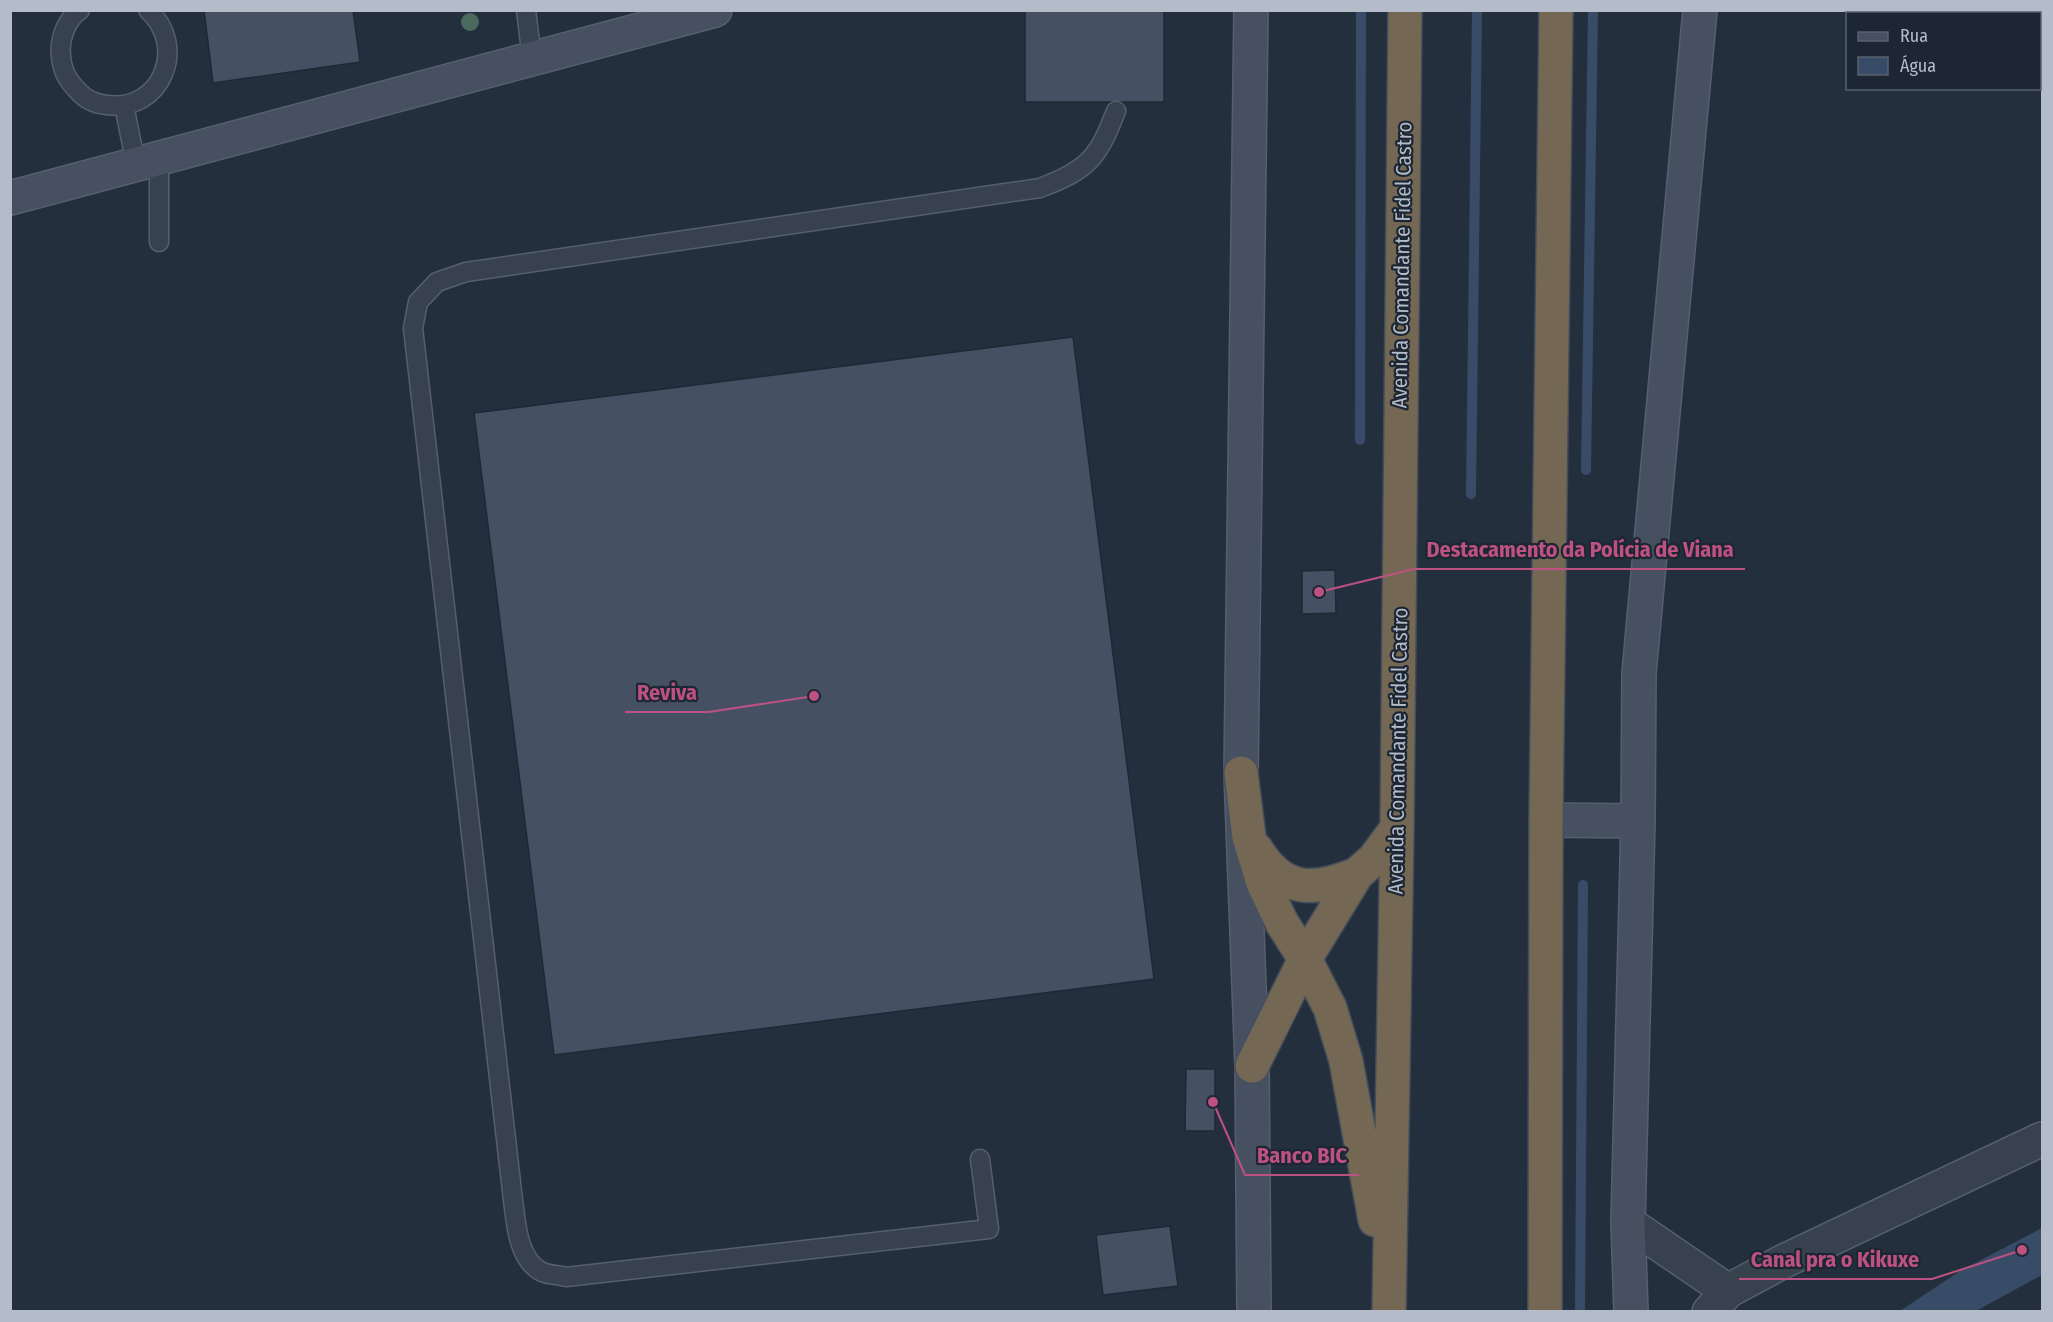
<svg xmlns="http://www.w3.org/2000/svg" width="2053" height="1322" font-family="'Fira Sans Condensed',sans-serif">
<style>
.water{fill:#394c67}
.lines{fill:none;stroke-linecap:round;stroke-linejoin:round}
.stream{stroke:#394c67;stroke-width:10}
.building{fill:#455162;stroke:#1f2835;stroke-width:1.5}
.lane-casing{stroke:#565f6c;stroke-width:21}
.street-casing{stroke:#565f6c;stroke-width:36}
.secondary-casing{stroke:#565f6c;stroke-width:36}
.highway-casing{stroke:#434c59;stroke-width:36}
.lane{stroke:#38414e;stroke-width:18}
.street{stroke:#38414e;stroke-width:33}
.secondary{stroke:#465061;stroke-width:33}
.highway{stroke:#746855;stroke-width:33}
.tree{fill:#4b6a5d}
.labels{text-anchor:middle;stroke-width:4.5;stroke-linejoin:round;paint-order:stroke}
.street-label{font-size:21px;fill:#b4bcc9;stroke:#1d2633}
.leader{fill:none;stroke:#bd5182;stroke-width:2}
.callout-dot{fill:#bd5182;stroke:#1d2633;stroke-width:2}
.callout-label{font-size:22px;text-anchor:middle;font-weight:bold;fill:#bd5182;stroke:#1d2633;stroke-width:4.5;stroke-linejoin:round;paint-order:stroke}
</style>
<rect width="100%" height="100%" fill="#242f3e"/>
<!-- water -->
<path class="water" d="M 2042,1228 L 2042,1275 L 1976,1311 L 1900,1311 L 1960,1271 Z"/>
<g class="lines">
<!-- stream -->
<path class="stream" d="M 1360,440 L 1361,10
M 1586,470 L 1593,10
M 1471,494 L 1477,10
M 1580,1312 L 1583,885"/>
</g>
<!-- building -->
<path class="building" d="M 204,10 L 353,10 L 360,62 L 213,83 Z
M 1025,10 L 1164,10 L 1164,102 L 1025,102 Z
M 1073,337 L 1154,979 L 554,1055 L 474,413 Z
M 1335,570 L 1336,613 L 1302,614 L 1302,571 Z
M 1186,1069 L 1215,1069 L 1215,1131 L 1185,1131 Z
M 1170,1226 L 1178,1286 L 1103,1295 L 1096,1235 Z"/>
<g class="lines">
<defs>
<path id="lane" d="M 80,10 C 66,20 59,39 61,56 C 62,71 68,81 79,92 C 86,100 97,104 107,105 C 162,112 188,46 148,10
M 526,10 L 532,59
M 124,105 L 136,165
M 159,242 L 159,159
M 980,1159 L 989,1229 L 566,1277 C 559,1275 549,1275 542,1272 C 518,1260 516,1224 513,1200 L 413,328 L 418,302 L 437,282 L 466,272 L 1040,188 C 1088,170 1098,158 1116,111"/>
<path id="street" d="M 1628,1223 L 1728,1291
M 1709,1312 L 1728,1291 L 1782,1262 L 2042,1139"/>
<path id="secondary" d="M 1251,10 L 1241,773 L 1252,1066 L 1254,1312
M 10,198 L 715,10
M 1546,820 L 1638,821
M 1631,1312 L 1628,1223 L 1638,821 L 1639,673 L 1700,10"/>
<path id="highway" d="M 1241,773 L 1249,837 L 1263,883 L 1282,923 L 1305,959 L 1330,1008 L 1346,1061 L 1375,1220
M 1256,849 C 1283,893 1313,892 1357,874
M 1252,1066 L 1305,959 L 1357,874 L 1374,859 L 1397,828
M 1389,1312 L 1397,828 L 1405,10
M 1545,1312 L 1546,820 L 1556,10"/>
</defs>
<!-- lane casing -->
<use href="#lane" class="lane-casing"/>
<!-- street casing -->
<use href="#street" class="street-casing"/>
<!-- secondary casing -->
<use href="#secondary" class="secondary-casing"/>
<!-- highway casing -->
<use href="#highway" class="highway-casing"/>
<!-- lane -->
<use href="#lane" class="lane"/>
<!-- street -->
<use href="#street" class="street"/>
<!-- secondary -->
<use href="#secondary" class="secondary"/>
<!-- highway -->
<use href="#highway" class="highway"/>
</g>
<!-- trees -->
<circle class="tree" cx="470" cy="22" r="9"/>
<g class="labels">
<!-- street labels -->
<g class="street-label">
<text transform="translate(1402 265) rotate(-89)" y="7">Avenida Comandante Fidel Castro</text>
<text transform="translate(1398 751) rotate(-89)" y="7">Avenida Comandante Fidel Castro</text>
</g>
</g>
<!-- callouts -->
<path class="leader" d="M1319 592L1414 569H1745M814 696L709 712H625M1213 1102L1245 1175H1359M2022 1250L1932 1279H1739"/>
<g class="callout-dot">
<circle cx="1319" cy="592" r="6"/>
<circle cx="814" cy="696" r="6"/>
<circle cx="1213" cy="1102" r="6"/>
<circle cx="2022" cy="1250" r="6"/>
</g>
<g class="callout-label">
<text x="1580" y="557">Destacamento da Polícia de Viana</text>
<text x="667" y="700">Reviva</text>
<text x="1302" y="1163">Banco BIC</text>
<text x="1835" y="1267">Canal pra o Kikuxe</text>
</g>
<!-- border -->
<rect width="2053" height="1322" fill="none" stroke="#b4bcc9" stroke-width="24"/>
<!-- legend -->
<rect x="1846" y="12" width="195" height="78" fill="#1d2633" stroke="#59626f" stroke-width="1.5"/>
<rect x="1858" y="32" width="30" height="9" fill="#465061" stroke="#59626f" stroke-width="1.5"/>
<text x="1900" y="42" font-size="18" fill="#b4bcc9">Rua</text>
<rect x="1858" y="57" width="30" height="18" fill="#394c67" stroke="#59626f" stroke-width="1.5"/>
<text x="1900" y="72" font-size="18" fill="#b4bcc9">Água</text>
</svg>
